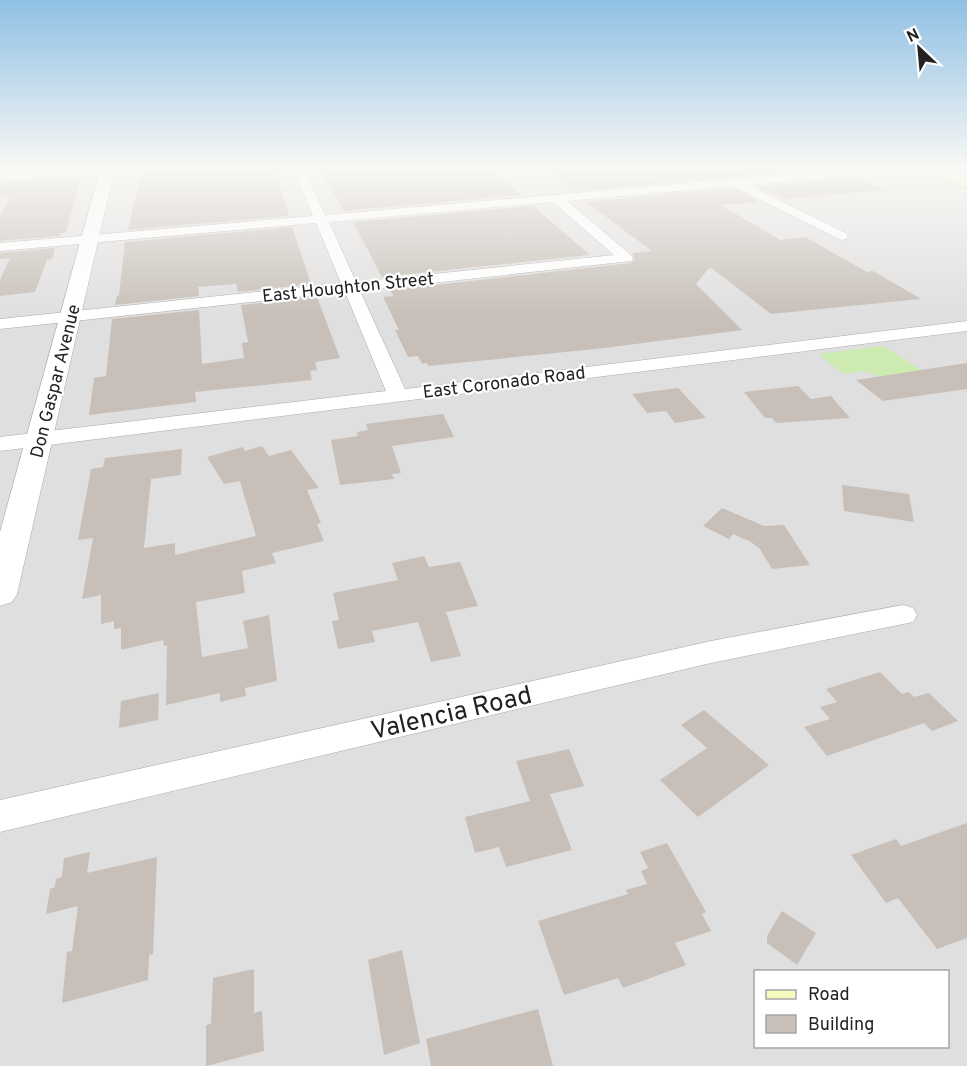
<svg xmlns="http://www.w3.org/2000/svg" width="967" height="1066" font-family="Overpass,sans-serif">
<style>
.residential{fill:#e0dfdf;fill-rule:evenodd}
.grass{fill:#cdebb0}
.building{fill:#c7bfb8}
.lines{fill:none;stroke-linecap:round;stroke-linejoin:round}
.minor-casing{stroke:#a9a9a9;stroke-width:1}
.tertiary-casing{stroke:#a9a9a9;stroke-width:1}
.secondary-casing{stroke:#707d05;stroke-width:1}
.minor{fill:#fff;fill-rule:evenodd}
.tertiary{fill:#fff;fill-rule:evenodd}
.secondary{fill:#f7fabf;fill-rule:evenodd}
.labels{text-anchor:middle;stroke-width:4.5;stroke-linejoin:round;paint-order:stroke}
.far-street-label{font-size:18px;fill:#222;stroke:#fff}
.near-street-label{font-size:26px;fill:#222;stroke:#fff}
</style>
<rect width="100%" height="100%" fill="#f2efe9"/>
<!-- residential -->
<path class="residential" d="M 0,167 L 906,167 L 967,188 L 967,1066 L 0,1066 ZM 756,972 L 948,972 L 948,1046 L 756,1046 Z"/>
<!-- grass -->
<path class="grass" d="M 883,346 L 925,372 L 881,377 L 865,371 L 844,374 L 818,354 Z"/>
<!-- building -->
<path class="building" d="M 17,167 L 64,167 L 0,173 L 0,169 Z
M 203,167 L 275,169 L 289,216 L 128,230 L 142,172 Z
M 318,167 L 490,167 L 521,195 L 344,211 Z
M 544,167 L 834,167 L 835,168 L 573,191 Z
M 81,177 L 66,232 L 61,233 L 59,236 L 0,241 L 0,217 L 10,196 L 0,197 L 0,183 Z
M 857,177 L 886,190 L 783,199 L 757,187 Z
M 733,188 L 759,202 L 721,205 L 780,240 L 805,237 L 867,272 L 873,271 L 921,299 L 771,314 L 710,267 L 696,284 L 742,330 L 605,348 L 428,366 L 427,363 L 422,364 L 418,356 L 408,357 L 395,330 L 399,330 L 383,297 L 393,296 L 390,290 L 631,263 L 635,259 L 632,253 L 652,251 L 586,202 Z
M 533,206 L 590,255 L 382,277 L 353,222 Z
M 292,227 L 311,284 L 238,292 L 236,284 L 198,287 L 199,296 L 115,305 L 117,296 L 119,295 L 125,242 Z
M 55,248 L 52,259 L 47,260 L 35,292 L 0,296 L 0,280 L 10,258 L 0,259 L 0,253 Z
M 317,297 L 340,358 L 315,362 L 317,370 L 310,371 L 312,380 L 195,392 L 196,402 L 89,415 L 94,378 L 106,376 L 112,319 L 199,310 L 202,364 L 244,358 L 242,343 L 248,342 L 241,305 Z
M 967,363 L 967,389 L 883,401 L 856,380 Z
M 798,386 L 811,399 L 831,396 L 850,418 L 776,423 L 772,418 L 765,418 L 744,392 Z
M 678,388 L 706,418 L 675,423 L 666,411 L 647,413 L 632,394 Z
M 443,414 L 454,437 L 392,446 L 401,473 L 392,474 L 394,479 L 340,485 L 331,440 L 358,436 L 357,432 L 368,430 L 366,424 Z
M 262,446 L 269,456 L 291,450 L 319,488 L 307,490 L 321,523 L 317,524 L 324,541 L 272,553 L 276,563 L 242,571 L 245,593 L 196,602 L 202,657 L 248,648 L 243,621 L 269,615 L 277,681 L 245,688 L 246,696 L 220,702 L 220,693 L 166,705 L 167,645 L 164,646 L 163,640 L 121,650 L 121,628 L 114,629 L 114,621 L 101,624 L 101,595 L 82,599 L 93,538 L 78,540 L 91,469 L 103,467 L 105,458 L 182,449 L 181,475 L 151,479 L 144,548 L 175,543 L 175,555 L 256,536 L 240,481 L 224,484 L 207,457 L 243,447 L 245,451 Z
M 842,485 L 909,494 L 914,522 L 844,511 Z
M 722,508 L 764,526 L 784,525 L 810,565 L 772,569 L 760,549 L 751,542 L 733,534 L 729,539 L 703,526 Z
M 424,556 L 429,567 L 460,562 L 478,606 L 446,612 L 461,656 L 431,662 L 418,622 L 372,631 L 375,642 L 338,649 L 332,621 L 339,620 L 333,593 L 398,580 L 392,563 Z
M 880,672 L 902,694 L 909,692 L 914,697 L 929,693 L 958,721 L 932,731 L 924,723 L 827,756 L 804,727 L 830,719 L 820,707 L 837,702 L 826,689 Z
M 159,693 L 158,720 L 119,728 L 121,701 Z
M 704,710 L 769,765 L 698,817 L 660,780 L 707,748 L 681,725 Z
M 569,749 L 584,786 L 550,794 L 572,850 L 506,867 L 499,847 L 475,853 L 465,817 L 530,801 L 516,761 Z
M 967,823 L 967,938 L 937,949 L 898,898 L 886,903 L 851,855 L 896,839 L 901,846 Z
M 667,843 L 706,912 L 702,914 L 711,931 L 675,943 L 686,965 L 623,988 L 618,978 L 564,995 L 538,921 L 628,894 L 626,890 L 647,884 L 641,871 L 648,868 L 640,852 Z
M 90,852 L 87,873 L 157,857 L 153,954 L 149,955 L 148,980 L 62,1003 L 67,952 L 72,951 L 78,906 L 46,914 L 50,889 L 55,887 L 56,879 L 62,877 L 64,858 Z
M 782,911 L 816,933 L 797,965 L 767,943 L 767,936 Z
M 402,950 L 420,1043 L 384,1055 L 368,960 Z
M 254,969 L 254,1013 L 262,1011 L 264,1051 L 206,1066 L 206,1025 L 211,1024 L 213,978 Z
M 538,1009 L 553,1066 L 431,1066 L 426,1039 Z"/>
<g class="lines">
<defs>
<path id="minor" d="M 95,167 L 148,167 L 143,170 L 0,181 L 0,175 Z
M 293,167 L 304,167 L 325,215 L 870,167 L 917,167 L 912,170 L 749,185 L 846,233 L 848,236 L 846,239 L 841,240 L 733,186 L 567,201 L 631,255 L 633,258 L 631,261 L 360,291 L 405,389 L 967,321 L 967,331 L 0,451 L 0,437 L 386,391 L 345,292 L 0,329 L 0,319 L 341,283 L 316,223 L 0,251 L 0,243 L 313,216 ZM 553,202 L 614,255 L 356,282 L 329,222 Z
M 903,605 L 913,608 L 917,615 L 913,622 L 711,663 L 0,832 L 0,800 L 711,641 Z"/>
<path id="tertiary" d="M 101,167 L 115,167 L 17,594 L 12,602 L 0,606 L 0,532 Z"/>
<path id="secondary" d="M 915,167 L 937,167 L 967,178 L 967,188 L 917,170 Z"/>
</defs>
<!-- minor casing -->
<use href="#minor" class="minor-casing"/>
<!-- tertiary casing -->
<use href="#tertiary" class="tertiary-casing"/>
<!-- secondary casing -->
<use href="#secondary" class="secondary-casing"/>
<!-- minor -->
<use href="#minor" class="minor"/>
<!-- tertiary -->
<use href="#tertiary" class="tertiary"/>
<!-- secondary -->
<use href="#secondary" class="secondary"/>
</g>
<!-- sky -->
<linearGradient id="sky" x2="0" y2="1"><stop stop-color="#8fc0e4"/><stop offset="0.53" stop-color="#f9f8f5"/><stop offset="1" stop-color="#f9f8f5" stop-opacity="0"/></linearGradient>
<rect width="967" height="317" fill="url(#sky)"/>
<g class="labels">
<!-- far-street labels -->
<g class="far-street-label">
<text transform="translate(348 287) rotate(-6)" y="6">East Houghton Street</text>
<text transform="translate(55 381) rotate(-76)" y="6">Don Gaspar Avenue</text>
<text transform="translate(504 382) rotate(-7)" y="6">East Coronado Road</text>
</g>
<!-- near-street labels -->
<g class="near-street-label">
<text transform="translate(451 712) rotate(-13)" y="9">Valencia Road</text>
</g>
</g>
<!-- legend -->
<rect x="754" y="970" width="195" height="78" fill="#ffffff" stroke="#a7a7a7" stroke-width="1.5"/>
<rect x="766" y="990" width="30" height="9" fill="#f7fabf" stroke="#a7a7a7" stroke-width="1.5"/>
<text x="808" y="1000" font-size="18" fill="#222222">Road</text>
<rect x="766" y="1015" width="30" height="18" fill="#c7bfb8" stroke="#a7a7a7" stroke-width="1.5"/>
<text x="808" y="1030" font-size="18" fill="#222222">Building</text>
<!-- north arrow -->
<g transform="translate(919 48) rotate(334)" stroke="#ffffff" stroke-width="4.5" paint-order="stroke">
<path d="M0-4.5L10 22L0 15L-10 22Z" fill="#222222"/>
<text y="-9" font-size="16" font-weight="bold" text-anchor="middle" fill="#222222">N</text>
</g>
</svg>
